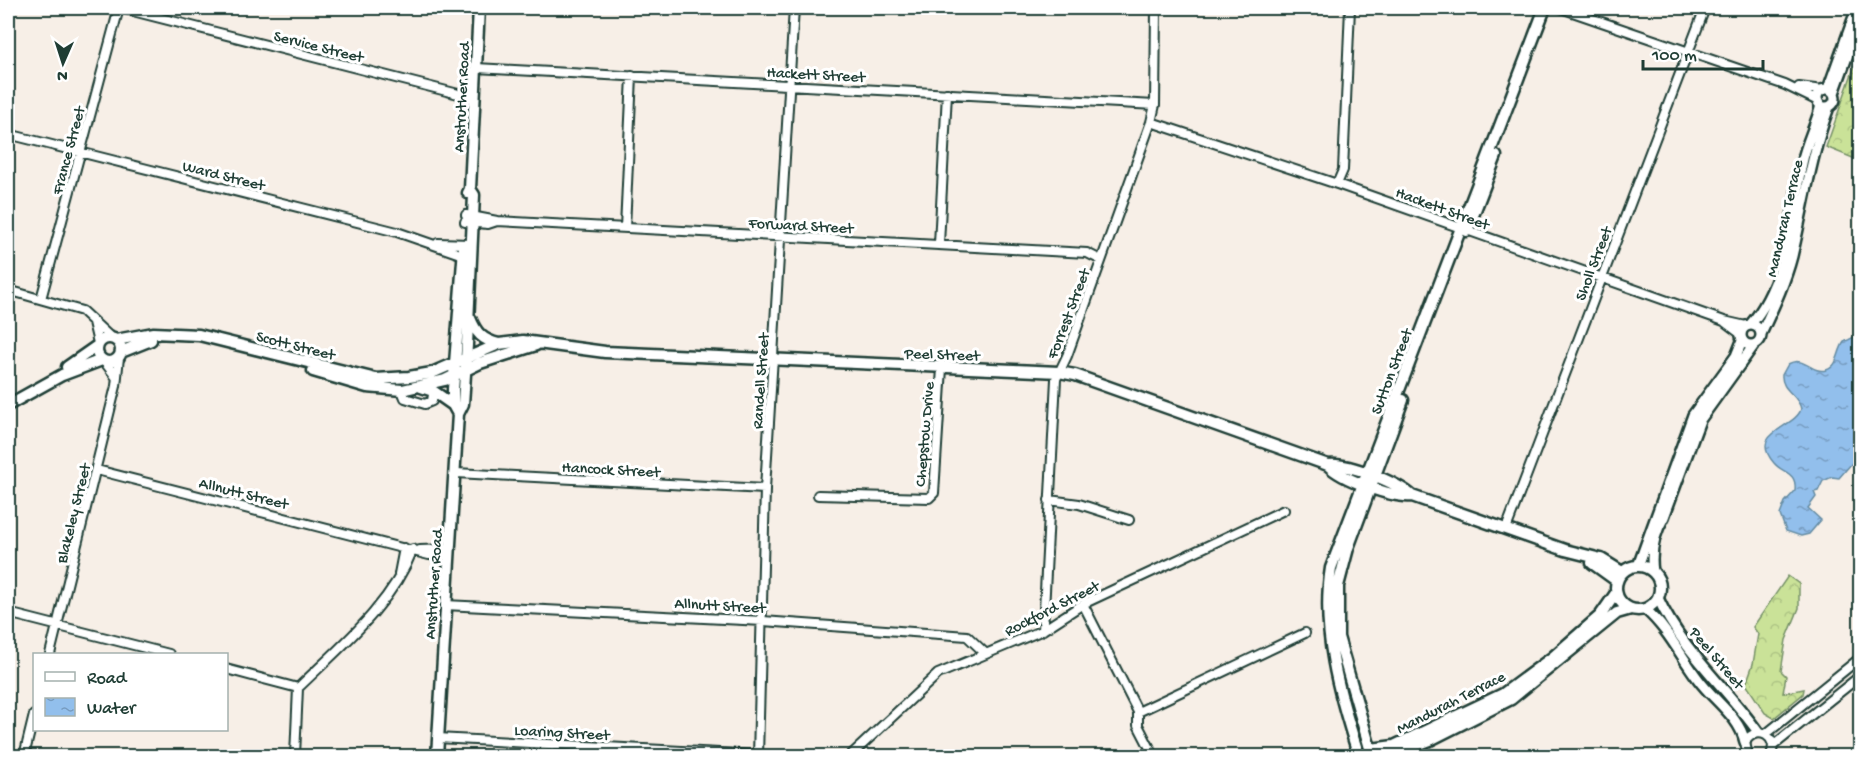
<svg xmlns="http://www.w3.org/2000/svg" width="1868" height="764" font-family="'Gochi Hand',sans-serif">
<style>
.forest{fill:url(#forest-crowns);stroke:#749066;stroke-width:1.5}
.water{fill:url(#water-ripples);stroke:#648ba2;stroke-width:1.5}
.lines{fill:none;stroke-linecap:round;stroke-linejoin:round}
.minor-casing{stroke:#1f3d34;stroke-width:12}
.tertiary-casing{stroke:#1f3d34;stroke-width:14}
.secondary-casing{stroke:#1f3d34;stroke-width:15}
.minor{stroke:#fff;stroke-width:8}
.tertiary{stroke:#fff;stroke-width:9}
.secondary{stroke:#fff;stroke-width:10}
.labels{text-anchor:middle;stroke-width:6;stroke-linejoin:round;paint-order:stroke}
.street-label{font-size:16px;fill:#1f3d34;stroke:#fff}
</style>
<defs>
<pattern id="forest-crowns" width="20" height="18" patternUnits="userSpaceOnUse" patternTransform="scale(1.5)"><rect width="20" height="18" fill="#cae298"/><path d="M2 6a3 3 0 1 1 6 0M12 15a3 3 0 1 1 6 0" fill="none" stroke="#adc384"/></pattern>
<pattern id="water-ripples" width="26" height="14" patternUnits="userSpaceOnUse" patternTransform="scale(1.5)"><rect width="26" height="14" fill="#92bfec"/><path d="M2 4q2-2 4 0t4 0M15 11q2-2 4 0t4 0" fill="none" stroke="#779cc0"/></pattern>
</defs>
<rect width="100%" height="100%" fill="#f7efe7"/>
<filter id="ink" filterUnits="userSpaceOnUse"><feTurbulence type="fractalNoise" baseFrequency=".0167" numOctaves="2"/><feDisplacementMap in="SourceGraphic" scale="12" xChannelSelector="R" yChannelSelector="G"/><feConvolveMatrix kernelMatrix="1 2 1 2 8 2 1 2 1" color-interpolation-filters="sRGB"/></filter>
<g filter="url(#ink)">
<!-- forest -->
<path class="forest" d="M 1860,51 L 1860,161 L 1826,147 Z
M 1788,576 L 1799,584 L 1799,608 L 1786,640 L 1781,671 L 1786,676 L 1783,693 L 1804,689 L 1803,694 L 1774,718 L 1765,713 L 1746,684 L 1753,664 L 1758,634 L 1753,627 Z"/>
<!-- water -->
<path class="water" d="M 1854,337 L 1860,338 L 1859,455 L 1839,478 L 1832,477 L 1823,481 L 1818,491 L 1814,492 L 1816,497 L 1808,508 L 1821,520 L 1809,534 L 1801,536 L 1786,531 L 1780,515 L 1785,502 L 1795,491 C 1797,471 1783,474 1774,463 C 1747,432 1796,428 1801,409 C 1798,394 1781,391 1782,375 L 1788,364 C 1805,355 1811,374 1826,370 C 1839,366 1837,352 1844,342 Z"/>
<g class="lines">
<defs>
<path id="minor" d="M 121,8 L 474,98
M 1561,8 L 1785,85 L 1818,101
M 476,68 L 1155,105
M 1799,87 L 1823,90
M 1151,122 L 1337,184 L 1724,321 L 1746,326
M 8,134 L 397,232 L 466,256
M 1337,184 L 1343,170 L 1350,8
M 466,215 L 497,221 L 1087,253 L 1101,260
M 465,222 L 488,224 L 497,221
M 625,228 L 632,76
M 438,243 L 471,244
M 939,244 L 947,93
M 8,290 L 82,311 L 111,338
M 41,299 L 119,8
M 93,322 L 98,343
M 1725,322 L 1741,334
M 104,361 L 116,377
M 402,390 L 405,398 L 425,404 L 432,401 L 433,395
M 97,470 L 429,555 L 448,556
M 456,473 L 765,489
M 818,495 L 929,498 L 934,493 L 942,368
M 1049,500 L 1079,504 L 1129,520
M 1506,529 L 1705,8
M 420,550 L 448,549
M 399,574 L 404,548
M 1083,604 L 1138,712 L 1138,725 L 1154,756
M 445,605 L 763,621 L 967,636 L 986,654
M 8,613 L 169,654
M 1043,630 L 1056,379 L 1067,356 L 1151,122 L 1155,105 L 1156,8
M 50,654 L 116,386 L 119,357
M 226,669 L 298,688
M 1138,712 L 1305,633
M 1766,734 L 1860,658
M 437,738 L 758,755
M 1774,745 L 1860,676
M 24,756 L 34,715
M 295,756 L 298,688 C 341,646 391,606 413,549
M 758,756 L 765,489 L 794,8
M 850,756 L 938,674 L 1043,630 L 1083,604 L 1284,510
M 1748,756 L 1745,742 C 1757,723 1781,738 1770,756"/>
<path id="tertiary" d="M1817 98a9 9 0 1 1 18 0a9 9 0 1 1-18 0Z
M 1828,89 L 1857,8
M 1834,93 L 1860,21
M1741 335a10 10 0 1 1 20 0a10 10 0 1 1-20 0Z
M 1750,325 C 1788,282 1790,217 1802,163 C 1806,143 1816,125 1821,105
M 1761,334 C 1773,308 1785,283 1792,256 C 1804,206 1811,155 1829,107
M 1638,566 L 1693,415 L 1736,356 L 1742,341
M 1653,572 C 1650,552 1654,534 1664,517 L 1700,420 L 1754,345
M 1658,598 C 1681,649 1726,687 1758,732
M 1645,609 C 1668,629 1680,655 1698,679 C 1714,701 1739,716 1745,742"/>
<path id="secondary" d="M 468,193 L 470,189 L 479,8
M 1467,231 L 1496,156
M 470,318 C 476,333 482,340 499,344
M97 350a12 12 0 1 1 24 0a12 12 0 1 1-24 0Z
M 116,340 L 153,333 L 199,335 L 376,379 L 409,377 L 432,373 L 499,344 L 523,341 L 605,352 L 1059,372 L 1075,375 L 1328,465 C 1347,462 1398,483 1412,496
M 121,352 L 151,340
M 67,367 L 97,346
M 313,371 L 367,387 L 402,390 L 445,380 L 480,363 L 536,345
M 421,387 L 433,391 L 453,405
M 8,405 L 62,375 L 102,360
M 458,414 L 453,405 L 453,389 L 464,248
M 1328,465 C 1341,479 1392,498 1412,496 L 1565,550 L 1601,559 L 1622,572
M 1592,563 L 1617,581
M1616 588a22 22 0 1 1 44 0a22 22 0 1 1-44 0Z
M 1370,748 L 1338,637 L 1338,586 L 1348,548 L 1403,400
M 1371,749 L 1394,746 L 1503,694 L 1553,657 L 1600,616 L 1616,593
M 1358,753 C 1339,694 1321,630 1331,568 L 1545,8
M 437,756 L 458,414 L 463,404 L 467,345 L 474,195 L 470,189
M 1388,756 L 1430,740 L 1511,699 L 1617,613 L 1631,609"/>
</defs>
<!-- minor casing -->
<use href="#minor" class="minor-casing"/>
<!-- tertiary casing -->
<use href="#tertiary" class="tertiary-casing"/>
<!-- secondary casing -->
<use href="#secondary" class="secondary-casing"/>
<!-- minor -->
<use href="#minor" class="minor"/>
<!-- tertiary -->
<use href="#tertiary" class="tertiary"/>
<!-- secondary -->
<use href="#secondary" class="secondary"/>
</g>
</g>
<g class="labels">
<!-- street labels -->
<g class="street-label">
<text transform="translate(319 45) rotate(14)" y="6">Service Street</text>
<text transform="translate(816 73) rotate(3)" y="6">Hackett Street</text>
<text transform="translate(460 97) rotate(-87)" y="6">Anstruther Road</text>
<text transform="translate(67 150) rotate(-75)" y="6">France Street</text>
<text transform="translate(224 174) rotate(14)" y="6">Ward Street</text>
<text transform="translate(1443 207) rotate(20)" y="6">Hackett Street</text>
<text transform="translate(1783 218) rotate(-77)" y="6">Mandurah Terrace</text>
<text transform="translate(801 224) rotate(3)" y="6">Forward Street</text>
<text transform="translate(1592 263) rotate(-69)" y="6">Sholl Street</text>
<text transform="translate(1067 313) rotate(-69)" y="6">Forrest Street</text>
<text transform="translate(296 344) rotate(14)" y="6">Scott Street</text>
<text transform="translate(942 353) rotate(2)" y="6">Peel Street</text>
<text transform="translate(1390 371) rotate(-69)" y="6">Sutton Street</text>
<text transform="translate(759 381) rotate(-86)" y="6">Randell Street</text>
<text transform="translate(923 434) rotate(-85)" y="6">Chepstow Drive</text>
<text transform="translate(611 468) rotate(3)" y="6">Hancock Street</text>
<text transform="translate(244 492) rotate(14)" y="6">Allnutt Street</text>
<text transform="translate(72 513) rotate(-76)" y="6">Blakeley Street</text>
<text transform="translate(432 584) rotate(-86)" y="6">Anstruther Road</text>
<text transform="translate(720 604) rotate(3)" y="6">Allnutt Street</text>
<text transform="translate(1051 607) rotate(-27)" y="6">Rockford Street</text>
<text transform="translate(1718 657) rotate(50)" y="6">Peel Street</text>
<text transform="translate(1450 701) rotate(-27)" y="6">Mandurah Terrace</text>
<text transform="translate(562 731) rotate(3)" y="6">Loaring Street</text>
</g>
</g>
<!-- margin -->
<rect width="1868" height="764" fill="none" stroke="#fff" stroke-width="30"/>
<rect x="15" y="15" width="1838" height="734" fill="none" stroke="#1f3d34" stroke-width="2" filter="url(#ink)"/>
<!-- legend -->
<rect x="33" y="653" width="195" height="78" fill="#ffffff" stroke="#a5b1ae" stroke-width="1.5"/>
<rect x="45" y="672" width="30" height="9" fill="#ffffff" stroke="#a5b1ae" stroke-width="1.5"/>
<text x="87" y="683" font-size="18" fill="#1f3d34">Road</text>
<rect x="45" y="698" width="30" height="18" fill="url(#water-ripples)" stroke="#a5b1ae" stroke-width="1.5"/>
<text x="87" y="713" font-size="18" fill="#1f3d34">Water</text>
<!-- north arrow -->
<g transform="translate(63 63) rotate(183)" stroke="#ffffff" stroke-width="4.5" paint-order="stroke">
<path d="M0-4.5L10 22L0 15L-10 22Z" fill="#1f3d34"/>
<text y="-9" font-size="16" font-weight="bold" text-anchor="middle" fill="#1f3d34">N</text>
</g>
<!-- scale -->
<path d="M1643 60v9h120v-9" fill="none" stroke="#1f3d34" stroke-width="3"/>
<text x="1652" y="60" font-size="18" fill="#1f3d34" stroke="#ffffff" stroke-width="4.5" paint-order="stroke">100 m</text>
</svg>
